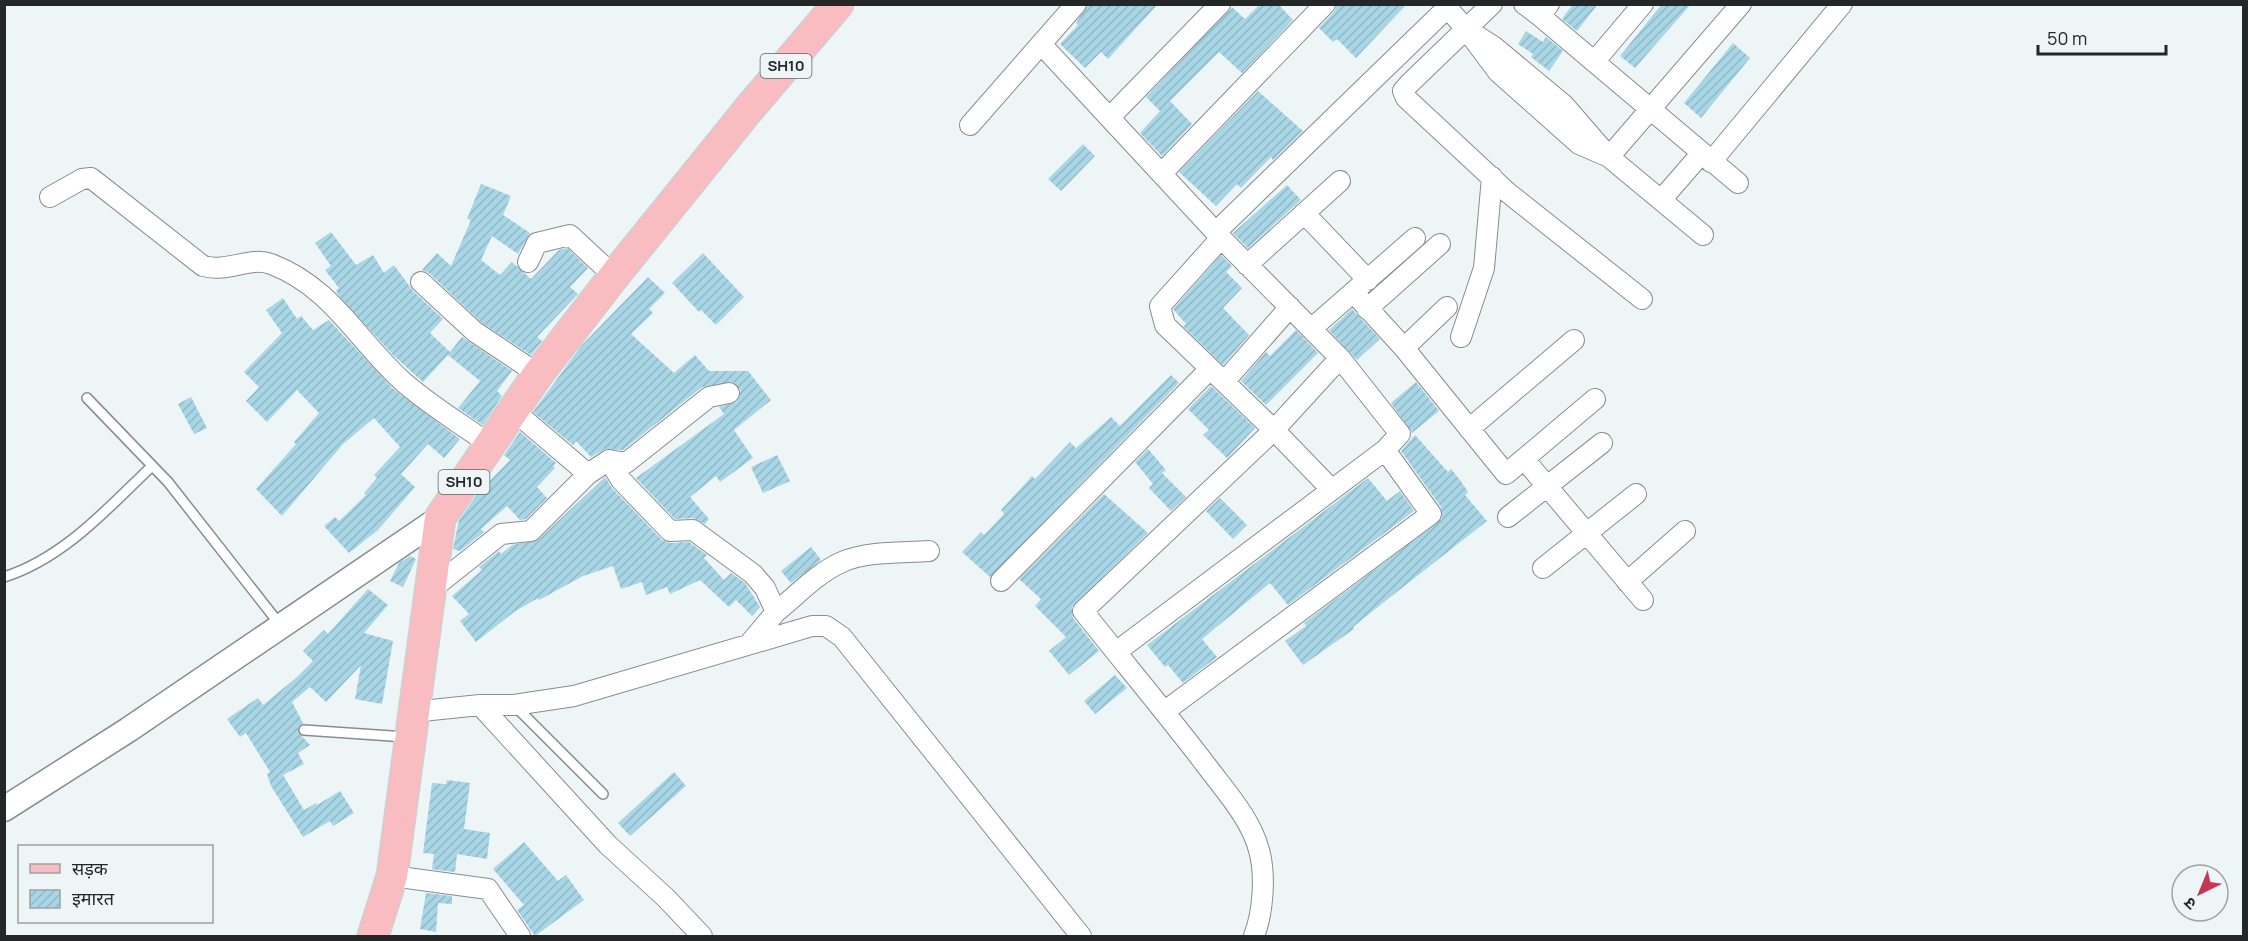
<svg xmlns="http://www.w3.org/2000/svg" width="2248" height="941" font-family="Manrope,'Noto Sans Devanagari',sans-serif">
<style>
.building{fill:url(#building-hatch)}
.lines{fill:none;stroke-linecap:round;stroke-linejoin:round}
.service-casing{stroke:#878d8f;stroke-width:12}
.minor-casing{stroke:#878d8f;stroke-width:22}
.tertiary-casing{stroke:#878d8f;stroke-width:27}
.primary-casing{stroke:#cfcfcf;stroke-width:33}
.service{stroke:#fff;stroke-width:9}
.minor{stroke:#fff;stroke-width:20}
.tertiary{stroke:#fff;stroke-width:24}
.primary{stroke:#f8bcc1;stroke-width:30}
.labels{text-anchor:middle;stroke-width:4.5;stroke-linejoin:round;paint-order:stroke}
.shield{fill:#eef5f7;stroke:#616465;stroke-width:1.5}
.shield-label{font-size:15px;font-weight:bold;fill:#242627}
</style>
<defs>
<pattern id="building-hatch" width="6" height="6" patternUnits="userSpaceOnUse" patternTransform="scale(1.5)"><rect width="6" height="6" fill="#a8d6e6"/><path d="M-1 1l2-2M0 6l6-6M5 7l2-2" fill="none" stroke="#90b8c5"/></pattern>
</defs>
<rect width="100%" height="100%" fill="#eef5f7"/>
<!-- building -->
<path class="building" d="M 1088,4 L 1158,4 L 1108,59 L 1101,52 L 1085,68 L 1060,44 L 1078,25 L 1076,23 Z
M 1260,4 L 1278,4 L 1293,20 L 1242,73 L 1219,52 L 1170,101 L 1192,124 L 1162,156 L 1140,133 L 1160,111 L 1146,97 L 1232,7 L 1245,19 Z
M 1337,4 L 1407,4 L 1356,58 L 1337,39 L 1333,42 L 1319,28 L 1334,12 Z
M 1573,4 L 1598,4 L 1577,31 L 1562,19 Z
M 1662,4 L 1691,4 L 1635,68 L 1620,56 Z
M 1526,31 L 1543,42 L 1546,37 L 1563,51 L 1549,71 L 1531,57 L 1533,54 L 1518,44 Z
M 1733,43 L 1750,58 L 1701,118 L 1684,103 Z
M 1258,91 L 1303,131 L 1273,160 L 1271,157 L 1241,188 L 1237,184 L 1216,206 L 1179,172 Z
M 1083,144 L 1095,156 L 1061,191 L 1048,179 Z
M 481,184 L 511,196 L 503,215 L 530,233 L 518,254 L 492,236 L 481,260 L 500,275 L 512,262 L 531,279 L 559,250 L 567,248 L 588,268 L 570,287 L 578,294 L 537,337 L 542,341 L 531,355 L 482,323 L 429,273 L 422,270 L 437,253 L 451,266 L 471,220 L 467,219 Z
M 1287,185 L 1301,200 L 1248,248 L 1233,233 Z
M 331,232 L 356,265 L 373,255 L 384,273 L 394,265 L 413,291 L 443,319 L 430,333 L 450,352 L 462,337 L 512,371 L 497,391 L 502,396 L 483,425 L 458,408 L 480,381 L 448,355 L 423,382 L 393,355 L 339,296 L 336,290 L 339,288 L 325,270 L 331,266 L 315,243 Z
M 703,253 L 744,297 L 716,325 L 701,310 L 699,312 L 672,283 Z
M 1221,255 L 1232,266 L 1226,272 L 1242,288 L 1223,308 L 1249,335 L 1223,365 L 1183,326 L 1186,324 L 1173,309 Z
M 648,277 L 665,293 L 649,309 L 653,313 L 631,334 L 674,373 L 695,355 L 709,371 L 748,371 L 771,400 L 734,430 L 753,458 L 720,482 L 716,476 L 690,497 L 709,519 L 705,524 L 693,518 L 675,519 L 636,478 L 724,414 L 719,407 L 737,402 L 741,390 L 733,382 L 702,387 L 623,450 L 605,449 L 591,457 L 576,441 L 573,445 L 533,412 L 581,346 Z
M 283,298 L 297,319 L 301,316 L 313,330 L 329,320 L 392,388 L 460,439 L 444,458 L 428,444 L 401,474 L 415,487 L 378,530 L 349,553 L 324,526 L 335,517 L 339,521 L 366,495 L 364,493 L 377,478 L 374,475 L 400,447 L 374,418 L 343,444 L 282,516 L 256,489 L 296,444 L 294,442 L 319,413 L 297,390 L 267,422 L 246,401 L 259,387 L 244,372 L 282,333 L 266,310 Z
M 1352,309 L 1380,339 L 1357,360 L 1329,330 Z
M 1296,330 L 1318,353 L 1266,405 L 1241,381 L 1266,352 L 1270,356 Z
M 1171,375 L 1179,383 L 990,577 L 962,552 L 981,532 L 984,535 L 1004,514 L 1001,510 L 1032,476 L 1035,479 L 1070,442 L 1076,448 L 1111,417 L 1120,426 Z
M 1416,382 L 1439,411 L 1412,433 L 1391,403 Z
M 1211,386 L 1255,428 L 1227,458 L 1203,435 L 1209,430 L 1188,409 Z
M 191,397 L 207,428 L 194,434 L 178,404 Z
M 520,432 L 556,463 L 553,466 L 555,468 L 537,487 L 547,498 L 526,519 L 520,520 L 507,506 L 481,529 L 484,532 L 460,551 L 453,549 L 459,520 L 478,493 L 510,460 L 504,455 Z
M 1415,435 L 1448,472 L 1451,469 L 1460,480 L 1468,492 L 1465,495 L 1487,521 L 1374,610 L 1353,627 L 1354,629 L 1303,665 L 1285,641 L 1306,626 L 1304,623 L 1442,519 L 1441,507 L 1401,451 Z
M 1148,449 L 1166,470 L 1162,473 L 1186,497 L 1171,511 L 1149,488 L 1153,484 L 1135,462 Z
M 777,455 L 790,481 L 763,493 L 751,467 Z
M 605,477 L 612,488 L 662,540 L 670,543 L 689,542 L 707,555 L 704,558 L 724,580 L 731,573 L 745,583 L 760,607 L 752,616 L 736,600 L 729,607 L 700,580 L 670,594 L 667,587 L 646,595 L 642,582 L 621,589 L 613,566 L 583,576 L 539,600 L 538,598 L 514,612 L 476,642 L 460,621 L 469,614 L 452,596 L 482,570 L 479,567 L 499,551 L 501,554 L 512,545 L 539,539 Z
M 1368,478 L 1387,501 L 1400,491 L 1414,511 L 1288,605 L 1270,583 L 1202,639 L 1217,657 L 1183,683 L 1168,665 L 1165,667 L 1147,645 Z
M 1104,494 L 1148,533 L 1072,607 L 1073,618 L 1099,651 L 1069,675 L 1049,651 L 1066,637 L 1035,606 L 1041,599 L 1019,579 Z
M 1220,498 L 1247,525 L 1233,539 L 1206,511 Z
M 811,547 L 821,560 L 791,583 L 781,571 Z
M 410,556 L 416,559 L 403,587 L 390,581 L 399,563 Z
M 368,589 L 388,605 L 364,633 L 393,641 L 382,704 L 355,699 L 361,665 L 326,702 L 310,687 L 292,702 L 303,723 L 298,727 L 298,732 L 310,745 L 298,753 L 304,764 L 283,775 L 304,810 L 316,803 L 317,805 L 340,791 L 354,813 L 333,826 L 330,821 L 303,837 L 271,786 L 267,774 L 270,772 L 246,733 L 240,737 L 227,719 L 258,698 L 263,705 L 296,678 L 313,661 L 303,651 L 324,630 L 328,634 Z
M 1115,675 L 1127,688 L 1095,714 L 1084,701 Z
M 674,772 L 686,786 L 630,836 L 618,823 Z
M 447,780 L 470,783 L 464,829 L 490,833 L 487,859 L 457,854 L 455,872 L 430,869 L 432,869 L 434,854 L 423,853 L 432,783 L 446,784 Z
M 524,842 L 558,881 L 566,875 L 584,900 L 535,936 L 517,910 L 524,905 L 493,869 Z
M 426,893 L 452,896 L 452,904 L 438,903 L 436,932 L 420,929 Z"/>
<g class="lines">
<defs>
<path id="service" d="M 87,398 L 168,482 L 281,626
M 4,577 C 64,558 108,508 152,466
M 515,706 L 603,794
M 304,730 L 406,737"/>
<path id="minor" d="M 1444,4 L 1466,29 L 1493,46 L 1564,105 L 1609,157 L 1703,235
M 1492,4 L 1409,84 L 1403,91 L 1406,98 L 1507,192 L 1642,299
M 1524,4 L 1540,16 L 1549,4
M 1540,16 L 1738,183
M 1466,29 L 1498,72 L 1579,144 L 1609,157 L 1741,4
M 1041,44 L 1221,238 L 1340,358 L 1400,434 L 1385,450 L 1116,652
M 1594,62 L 1643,4
M 1110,117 L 1220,4
M 970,125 L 1076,4
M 1711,162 L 1842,4
M 1162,173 L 1325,4
M 50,197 L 82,179 L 91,178 L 203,266 C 228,273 250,256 271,264 C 330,286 356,338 400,379 C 426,403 460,423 489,444
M 1661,200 L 1701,154
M 1304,213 L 1368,280
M 1217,231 L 1447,8
M 1221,238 L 1160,306 L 1165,325 L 1274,430 L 1332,490
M 528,262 L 537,243 L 570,235 L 614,276
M 1247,265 L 1340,181
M 421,282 L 475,332 L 538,374
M 1354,293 L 1404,348 L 1506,474 L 1595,399
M 1367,309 L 1440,244
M 1311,329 L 1415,238
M 1461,337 L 1484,268 L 1492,177
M 1404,348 L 1447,307
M 1224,382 L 1290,307
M 513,410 L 588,474
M 1469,429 L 1574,340
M 1524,459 L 1643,600
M 609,460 L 626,463 L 709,397 L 729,393
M 1508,517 L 1602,443
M 1543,568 L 1636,494
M 1001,581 L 1210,369
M 1627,582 L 1685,531
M 428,592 L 501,534 L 531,531 L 588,474 L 609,460 L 621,480 L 670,531 L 693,530 L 753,574 L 765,588 L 776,612 L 750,643
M 776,612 C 796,596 817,573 842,562 C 867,551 901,553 929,551
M 480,705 L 608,845 L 666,898 L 702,936
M 1165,711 L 1431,514 L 1385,450
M 412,712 L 480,705 L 514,705 L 574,696 L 812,626 L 826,626 L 842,637 L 1081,936
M 392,876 L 488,889 L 520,936
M 1254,936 C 1263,913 1266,875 1259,850 C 1251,820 1228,794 1209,769 C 1168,715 1125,664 1083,611 L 1274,430 L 1340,358"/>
<path id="tertiary" d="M 4,809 L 128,730 L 440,518"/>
<path id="primary" d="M 373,936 L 392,876 L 440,518 L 538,374 L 614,276 L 748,110 L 838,4"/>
</defs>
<!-- service casing -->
<use href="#service" class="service-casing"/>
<!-- minor casing -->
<use href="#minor" class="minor-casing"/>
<!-- tertiary casing -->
<use href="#tertiary" class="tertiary-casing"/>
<!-- primary casing -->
<use href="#primary" class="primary-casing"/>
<!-- service -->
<use href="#service" class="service"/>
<!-- minor -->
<use href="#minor" class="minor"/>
<!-- tertiary -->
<use href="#tertiary" class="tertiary"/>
<!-- primary -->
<use href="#primary" class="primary"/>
</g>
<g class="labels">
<!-- shield labels -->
<g class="shield">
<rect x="760.5" y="54" width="51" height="24" rx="4.5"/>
<rect x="438.5" y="470" width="51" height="24" rx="4.5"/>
</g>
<g class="shield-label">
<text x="786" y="71">SH10</text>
<text x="464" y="487">SH10</text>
</g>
</g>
<!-- border -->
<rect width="2248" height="941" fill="none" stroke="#242627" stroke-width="12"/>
<!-- legend -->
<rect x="18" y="845" width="195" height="78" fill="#eef5f7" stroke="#9da2a4" stroke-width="1.5"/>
<rect x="30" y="864" width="30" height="9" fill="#f8bcc1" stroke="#9da2a4" stroke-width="1.5"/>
<text x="72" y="875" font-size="18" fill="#242627">सड़क</text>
<rect x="30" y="890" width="30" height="18" fill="url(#building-hatch)" stroke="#9da2a4" stroke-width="1.5"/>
<text x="72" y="905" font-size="18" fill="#242627">इमारत</text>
<!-- north arrow -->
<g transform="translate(2200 893) rotate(223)"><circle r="28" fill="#eef5f7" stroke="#9da2a4" stroke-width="1.5"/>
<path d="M0-4.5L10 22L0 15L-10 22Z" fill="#c83751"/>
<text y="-9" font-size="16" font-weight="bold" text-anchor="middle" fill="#242627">उ</text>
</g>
<!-- scale -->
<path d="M2038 45v9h128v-9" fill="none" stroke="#242627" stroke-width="3"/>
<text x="2047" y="45" font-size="18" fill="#242627" stroke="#eef5f7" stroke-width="4.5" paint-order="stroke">50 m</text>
</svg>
